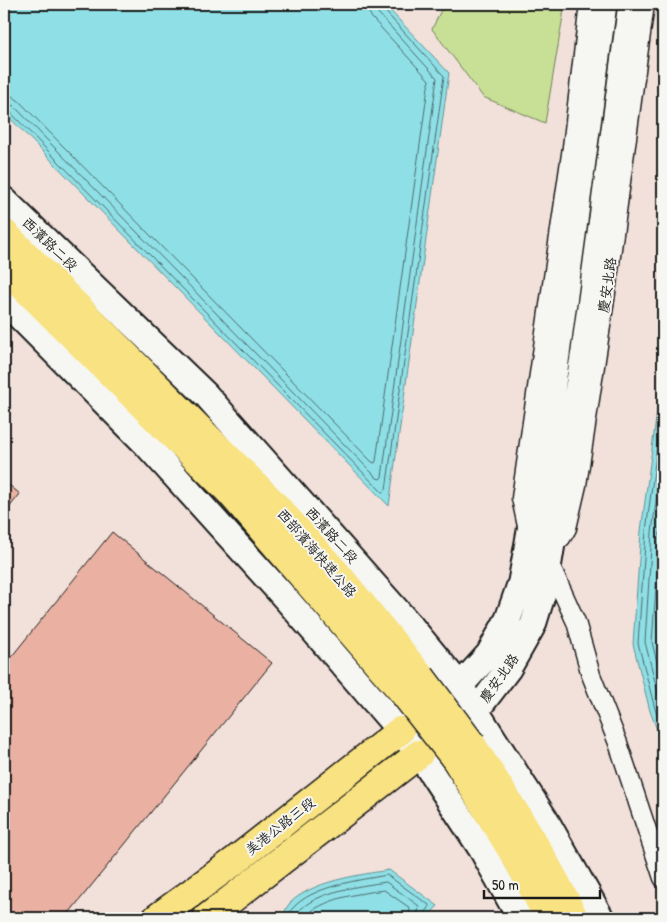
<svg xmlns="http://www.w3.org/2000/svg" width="667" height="922" font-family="'Patrick Hand','LXGW WenKai TC',sans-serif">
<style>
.green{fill:#c7e096;stroke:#727e59}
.water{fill:#8fe0e6;stroke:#619295}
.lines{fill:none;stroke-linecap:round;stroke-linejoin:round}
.shore{stroke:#4a6a6d;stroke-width:1}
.building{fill:#eab1a2;stroke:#1c1c1c}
.street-casing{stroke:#1c1c1c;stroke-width:21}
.secondary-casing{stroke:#1c1c1c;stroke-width:29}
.primary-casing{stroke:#1c1c1c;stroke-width:31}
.highway-casing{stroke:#1c1c1c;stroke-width:31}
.street{stroke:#f6f6f2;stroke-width:18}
.secondary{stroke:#f6f6f2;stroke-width:25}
.primary{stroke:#f8e281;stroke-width:28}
.highway{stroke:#f8e281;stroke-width:28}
.highway-bridge-casing{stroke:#1c1c1c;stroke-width:31;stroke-linecap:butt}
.highway-bridge{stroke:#f8e281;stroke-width:28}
.labels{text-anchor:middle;stroke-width:4;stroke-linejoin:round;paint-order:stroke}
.street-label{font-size:14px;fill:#1c1c1c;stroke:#f6f6f2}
</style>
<rect width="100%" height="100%" fill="#f2e1da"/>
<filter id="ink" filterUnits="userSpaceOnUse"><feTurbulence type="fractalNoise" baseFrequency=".02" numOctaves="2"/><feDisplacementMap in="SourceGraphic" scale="10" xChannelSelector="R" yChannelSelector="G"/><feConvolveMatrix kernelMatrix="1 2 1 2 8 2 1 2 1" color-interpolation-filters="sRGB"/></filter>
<g filter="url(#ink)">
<!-- green -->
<path class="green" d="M 444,4 L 565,4 L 545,123 L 483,97 L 432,29 Z"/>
<!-- water -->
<path class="water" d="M 4,4 L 384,4 L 449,73 L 389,506 L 4,112 Z
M 663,366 L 663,746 L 650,711 L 633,644 L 641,531 Z
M 389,870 L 438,906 L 426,918 L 282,918 C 284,914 286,908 289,904 C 311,881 359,875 389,870 Z"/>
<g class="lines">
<!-- shore -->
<path class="shore" d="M 4,95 L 12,96 L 19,101 L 372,462 L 375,463 L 376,461 L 429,80 L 372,18 L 368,11 L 367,4
M 4,103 L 14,106 L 377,478 L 380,479 L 382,477 L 437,78 L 378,13 L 375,4
M 4,109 L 9,111 L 382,492 L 384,492 L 386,490 L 444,76 L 383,9 L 381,4
M 663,402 L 646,531 L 638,643 L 655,709 L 663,732
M 663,449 L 652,532 L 645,642 L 663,713
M 663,505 L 660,533 L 652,642 L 663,687
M 287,918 C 289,915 290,910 293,908 C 312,886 360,880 387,875 L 429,905 L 429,908 L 424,914 L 423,918
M 294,918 C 307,892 360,886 386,882 L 419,906 L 417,918
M 303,918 C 324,898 356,894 384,890 L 410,908 L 409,918"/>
</g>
<!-- building -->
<path class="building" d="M 4,481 L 20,494 L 4,514 Z
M 112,532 L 272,663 L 65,918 L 4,918 L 4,666 Z"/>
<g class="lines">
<defs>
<path id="street" d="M 527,526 L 521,498 L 572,147 L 589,4
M 561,538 L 567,528 L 577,485 L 606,293 L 645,4
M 548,560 L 576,622 L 591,675 L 618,743 L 663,878"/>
<path id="secondary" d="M 4,200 L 206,395 L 409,624 L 460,686 L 545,819 L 601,918
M 4,301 L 146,444 L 287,600 L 400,731 L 419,754 L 482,850 L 520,918
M 447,696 L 460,686 L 489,654 L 508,619 L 521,582 L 544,451 L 604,4
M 464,720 L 476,711 L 508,669 L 533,625 L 545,586 L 584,351 L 631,4"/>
<path id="primary" d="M 157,918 L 236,860 L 400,731
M 207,918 L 419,754"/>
<path id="highway" d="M 4,233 L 272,502 L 339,576 L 421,677
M 4,267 L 230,492 L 403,692
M 472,745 C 508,801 545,857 574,918
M 455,758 L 517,859 L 549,918"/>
</defs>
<!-- street casing -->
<use href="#street" class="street-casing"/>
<!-- secondary casing -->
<use href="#secondary" class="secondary-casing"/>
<!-- primary casing -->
<use href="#primary" class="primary-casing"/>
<!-- highway casing -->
<use href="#highway" class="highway-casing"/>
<!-- street -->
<use href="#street" class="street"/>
<!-- secondary -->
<use href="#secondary" class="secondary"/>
<!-- primary -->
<use href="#primary" class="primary"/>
<!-- highway -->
<use href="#highway" class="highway"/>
<defs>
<path id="highway-bridge" d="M 421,677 L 472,745
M 403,692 L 455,758"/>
</defs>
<!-- highway-bridge casing -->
<use href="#highway-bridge" class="highway-bridge-casing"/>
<!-- highway-bridge -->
<use href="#highway-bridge" class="highway-bridge"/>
</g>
</g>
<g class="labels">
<!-- street labels -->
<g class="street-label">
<text transform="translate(50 244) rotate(44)" y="5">西濱路二段</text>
<text transform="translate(607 285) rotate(-82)" y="5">慶安北路</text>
<text transform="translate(332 535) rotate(48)" y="5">西濱路二段</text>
<text transform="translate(317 553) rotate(49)" y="5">西部濱海快速公路</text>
<text transform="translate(499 678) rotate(-55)" y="5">慶安北路</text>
<text transform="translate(280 826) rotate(-38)" y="5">美港公路三段</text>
</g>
</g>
<!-- margin -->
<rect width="667" height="922" fill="none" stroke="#f6f6f2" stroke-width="20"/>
<rect x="10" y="10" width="647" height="902" fill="none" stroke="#1c1c1c" stroke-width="2" filter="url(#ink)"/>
<!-- scale -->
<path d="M484 890v8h116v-8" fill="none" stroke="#1c1c1c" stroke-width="2.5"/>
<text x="492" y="890" font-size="15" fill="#1c1c1c" stroke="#f6f6f2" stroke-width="4" paint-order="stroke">50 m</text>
</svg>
